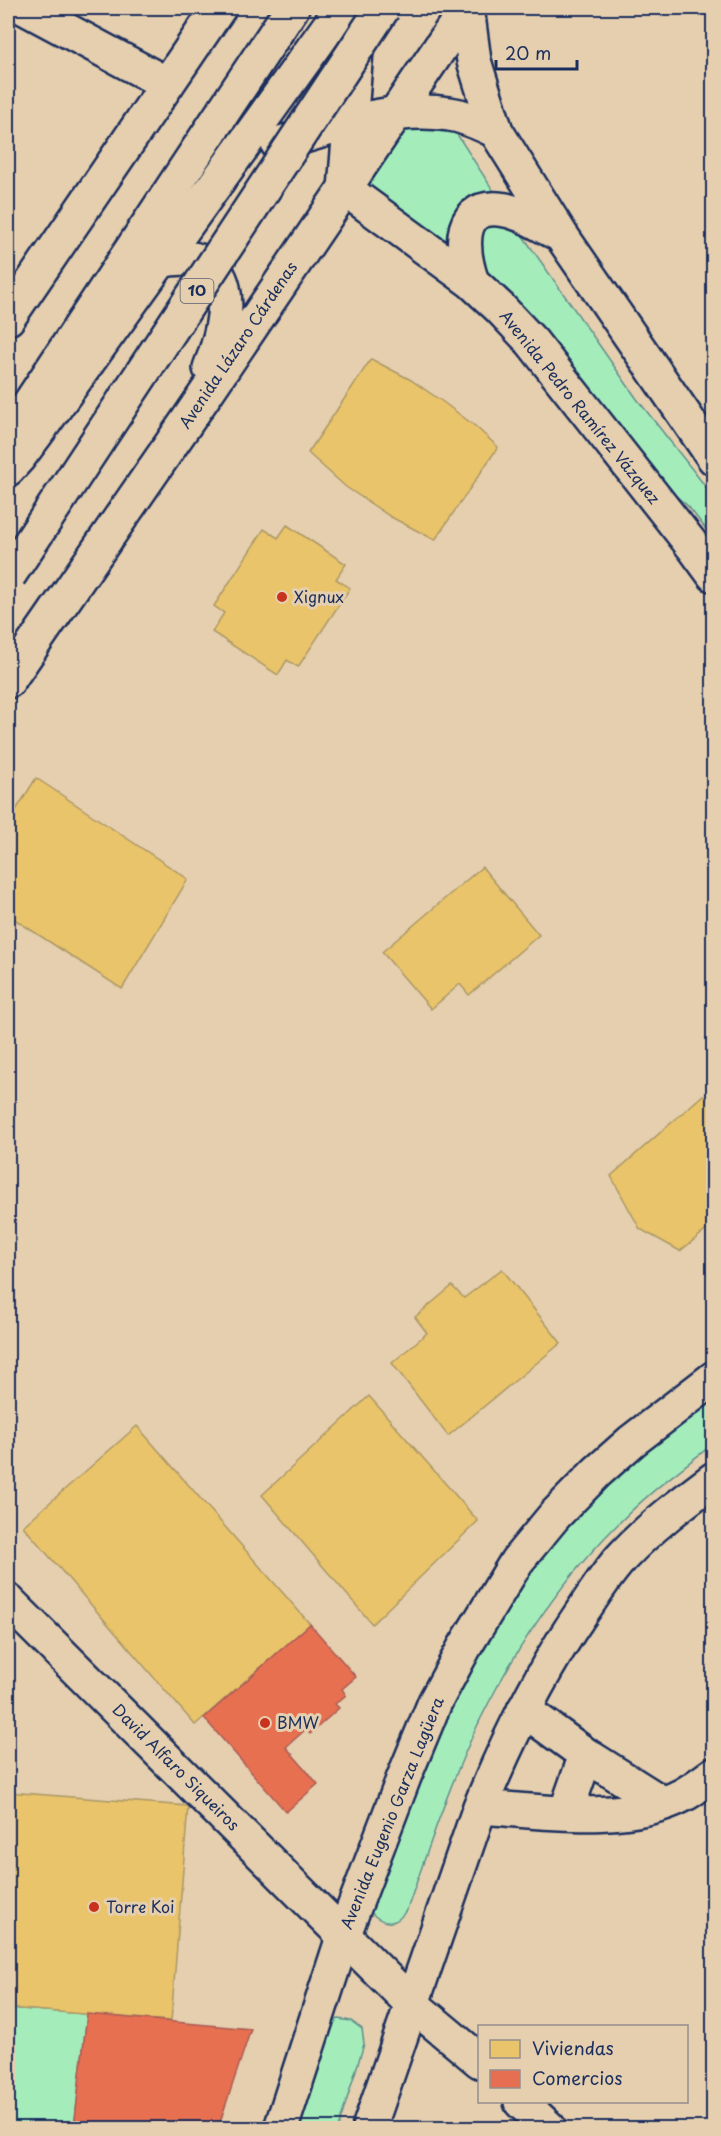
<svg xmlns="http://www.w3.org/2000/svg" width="721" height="2136" font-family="'Playpen Sans',sans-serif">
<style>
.green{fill:#a4edbb;stroke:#608e8c;stroke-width:1.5}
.homes{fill:#e9c46a;stroke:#ab9766;stroke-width:1.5}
.shops{fill:#e76f51;stroke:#aa5c55;stroke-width:1.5}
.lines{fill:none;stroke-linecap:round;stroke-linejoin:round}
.minor-casing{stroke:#1b2f5e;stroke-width:38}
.tertiary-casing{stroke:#1b2f5e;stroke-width:38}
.secondary-casing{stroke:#1b2f5e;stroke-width:38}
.trunk-casing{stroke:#1b2f5e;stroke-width:38}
.minor{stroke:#e5cfae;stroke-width:33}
.tertiary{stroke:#e5cfae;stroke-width:33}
.secondary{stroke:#e5cfae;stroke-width:33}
.trunk{stroke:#e5cfae;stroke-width:33}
.trunk-bridge-casing{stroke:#1b2f5e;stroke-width:38;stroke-linecap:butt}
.trunk-bridge{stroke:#e5cfae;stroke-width:33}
.poi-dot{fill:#c8321e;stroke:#e5cfae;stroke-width:2}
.labels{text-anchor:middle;stroke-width:6;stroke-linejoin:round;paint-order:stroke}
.shield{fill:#e5cfae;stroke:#585f76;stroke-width:1.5}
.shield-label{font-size:15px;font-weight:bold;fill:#1b2f5e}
.street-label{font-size:16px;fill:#1b2f5e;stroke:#e5cfae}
.poi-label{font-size:16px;fill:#1b2f5e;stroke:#e5cfae;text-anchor:start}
</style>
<rect width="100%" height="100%" fill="#e5cfae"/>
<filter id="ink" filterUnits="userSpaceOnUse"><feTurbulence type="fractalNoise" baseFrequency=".0167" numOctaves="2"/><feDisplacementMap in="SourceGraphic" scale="12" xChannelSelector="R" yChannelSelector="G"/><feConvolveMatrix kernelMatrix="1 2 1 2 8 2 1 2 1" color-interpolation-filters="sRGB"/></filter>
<g filter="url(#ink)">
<!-- green -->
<path class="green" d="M 423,89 L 431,94 L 518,229 L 637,399 L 713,496 L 713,538 L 688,506 L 670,491 L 355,178 Z
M 713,1394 L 713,1444 C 682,1468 650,1492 622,1520 C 564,1577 516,1647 480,1720 C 451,1780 430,1844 408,1907 C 397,1927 385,1926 370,1912 L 408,1789 L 485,1626 L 596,1489 Z
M 8,2008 L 87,2014 L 74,2128 L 8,2128 Z
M 338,2019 L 351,2021 L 362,2029 L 364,2044 L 338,2128 L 295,2128 L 326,2031 Z"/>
<!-- homes -->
<path class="homes" d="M 371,359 L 411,380 L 443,402 L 475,426 L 498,447 L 435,540 L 391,517 L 346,487 L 308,453 Z
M 287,525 L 346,564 L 336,579 L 350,588 L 298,667 L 287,660 L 278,675 L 212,632 L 224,613 L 214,606 L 264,529 L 278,538 Z
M 36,778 L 188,879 L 122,989 L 8,915 L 8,823 Z
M 482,867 L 539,935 L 469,995 L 460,984 L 431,1009 L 382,952 Z
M 703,1095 L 714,1103 L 714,1224 L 680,1251 L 640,1229 L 611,1176 Z
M 502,1269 L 561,1343 L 448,1436 L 392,1363 L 427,1333 L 415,1317 L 452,1286 L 464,1298 Z
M 369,1396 L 478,1521 L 372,1624 L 262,1495 Z
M 137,1426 L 310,1624 L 195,1725 L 23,1526 Z
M 8,1792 L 188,1806 L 171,2021 L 8,2008 Z"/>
<!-- shops -->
<path class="shops" d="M 310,1624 L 356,1677 L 342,1689 L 346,1695 L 335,1704 L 339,1708 L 310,1734 L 306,1729 L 286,1747 L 318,1784 L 286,1812 L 204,1718 Z
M 87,2014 L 251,2029 L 218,2128 L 74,2128 Z"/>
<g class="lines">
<defs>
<path id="minor" d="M 25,8 L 167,84
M 8,1601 L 413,2005 L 480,2061
M 524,1710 L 586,1755 L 662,1803
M 480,1807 C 541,1811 627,1825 683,1795 C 694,1789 704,1781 714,1774
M 566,1812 L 586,1755
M 521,2102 L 549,2128"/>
<path id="tertiary" d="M 467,8 L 474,61 L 496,131 L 561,235 L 714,458
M 345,189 L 472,282 L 500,308 L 532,342 L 695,549 L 714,575
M 159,261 C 241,243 231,316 210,368
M 472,282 C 463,256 454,206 498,209 C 519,210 540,225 559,234
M 8,318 L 219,8
M 8,681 L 190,417 L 467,8"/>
<path id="secondary" d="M 281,2128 L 344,1934 L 404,1777 L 435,1702 L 464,1648 L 517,1561 L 555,1515 L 597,1472 L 632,1441 L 714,1378
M 369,2128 L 480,1807 C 508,1739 540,1673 582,1612 C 595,1593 607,1573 623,1556 C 650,1527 682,1503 714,1479"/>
<path id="trunk" d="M 278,144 C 332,128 392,105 449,114 C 466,116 481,124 496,131
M 345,189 L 357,38
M 8,436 L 292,8
M 8,469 L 18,458 L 36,434 L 342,8"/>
</defs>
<!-- minor casing -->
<use href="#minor" class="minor-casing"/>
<!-- tertiary casing -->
<use href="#tertiary" class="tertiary-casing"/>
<!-- secondary casing -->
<use href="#secondary" class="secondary-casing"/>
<!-- trunk casing -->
<use href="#trunk" class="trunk-casing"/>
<!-- minor -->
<use href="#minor" class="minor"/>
<!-- tertiary -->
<use href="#tertiary" class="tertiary"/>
<!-- secondary -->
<use href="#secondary" class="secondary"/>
<!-- trunk -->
<use href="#trunk" class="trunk"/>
<defs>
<path id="trunk-bridge" d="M 9,575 L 383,8"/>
</defs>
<!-- trunk-bridge casing -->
<use href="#trunk-bridge" class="trunk-bridge-casing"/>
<!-- trunk-bridge -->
<use href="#trunk-bridge" class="trunk-bridge"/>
</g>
</g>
<!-- markers -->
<g class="poi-dot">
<circle cx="282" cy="597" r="6"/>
<circle cx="265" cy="1723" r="6"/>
<circle cx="94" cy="1907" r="6"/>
</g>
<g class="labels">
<!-- shield labels -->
<rect class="shield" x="180.5" y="279" width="33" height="24" rx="4.5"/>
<g class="shield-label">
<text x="197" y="296">10</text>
</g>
<!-- street labels -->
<g class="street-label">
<text transform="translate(238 345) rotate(-56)" y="6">Avenida Lázaro Cárdenas</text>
<text transform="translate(580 407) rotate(51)" y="6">Avenida Pedro Ramírez Vázquez</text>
<text transform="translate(176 1767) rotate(45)" y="6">David Alfaro Siqueiros</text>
<text transform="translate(392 1813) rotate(-68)" y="6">Avenida Eugenio Garza Lagüera</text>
</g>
<!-- poi labels -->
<g class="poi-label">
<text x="294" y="603">Xignux</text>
<text x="277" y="1729">BMW</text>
<text x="106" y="1913">Torre Koi</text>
</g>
</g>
<!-- margin -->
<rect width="721" height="2136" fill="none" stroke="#e5cfae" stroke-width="30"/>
<rect x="15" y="15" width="691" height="2106" fill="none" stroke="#1b2f5e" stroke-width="2" filter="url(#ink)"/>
<!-- legend -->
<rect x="478" y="2025" width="210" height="78" fill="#e5cfae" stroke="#948f8e" stroke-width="1.5"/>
<rect x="490" y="2040" width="30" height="18" fill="#e9c46a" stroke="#948f8e" stroke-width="1.5"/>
<text x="532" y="2055" font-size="18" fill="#1b2f5e">Viviendas</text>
<rect x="490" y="2070" width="30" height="18" fill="#e76f51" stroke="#948f8e" stroke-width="1.5"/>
<text x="532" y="2085" font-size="18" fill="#1b2f5e">Comercios</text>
<!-- scale -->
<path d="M496 60v9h81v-9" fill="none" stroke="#1b2f5e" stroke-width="3"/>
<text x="505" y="60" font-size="18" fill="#1b2f5e" stroke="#e5cfae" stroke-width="4.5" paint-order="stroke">20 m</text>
</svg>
